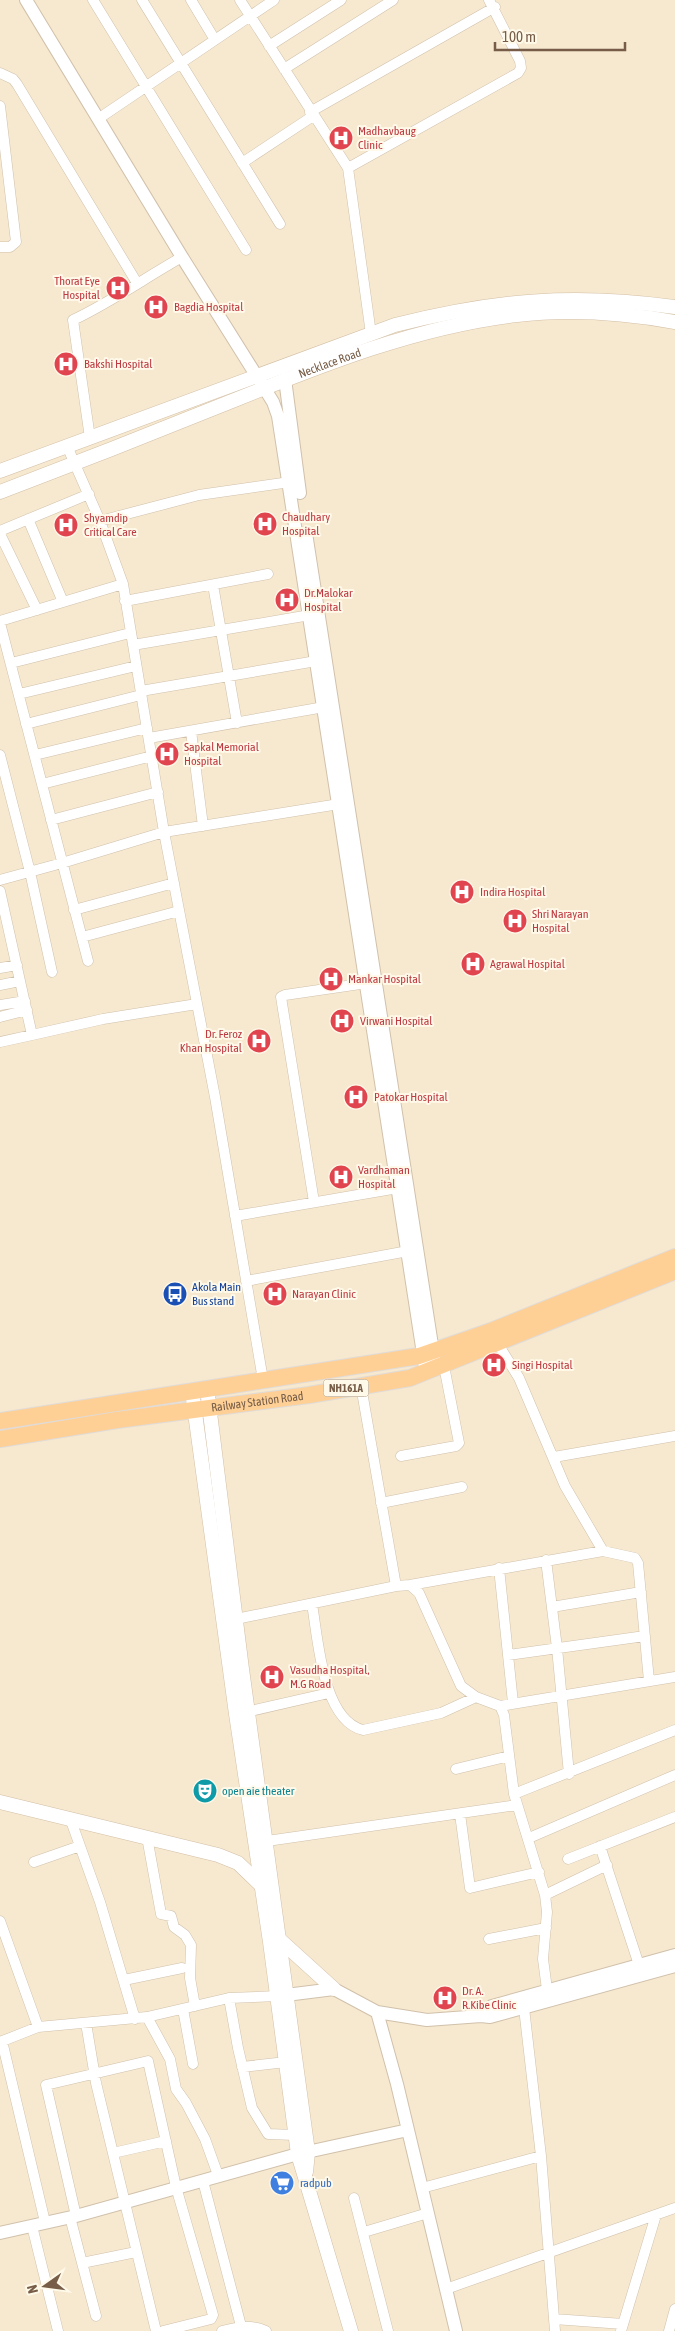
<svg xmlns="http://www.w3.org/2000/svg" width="675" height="2331" font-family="'Asap Condensed',sans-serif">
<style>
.residential{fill:#f6e9d0}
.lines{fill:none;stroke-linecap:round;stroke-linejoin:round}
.minor-casing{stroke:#d1c1ab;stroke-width:11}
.tertiary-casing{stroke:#d1c1ab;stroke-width:14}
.secondary-casing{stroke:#d3bfa5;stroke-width:15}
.trunk-casing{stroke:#e1dbd7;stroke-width:18}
.minor{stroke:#fff;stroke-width:10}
.tertiary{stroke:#fff;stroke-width:12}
.secondary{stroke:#fff;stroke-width:14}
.trunk{stroke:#fed096;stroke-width:16}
.labels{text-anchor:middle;stroke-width:4;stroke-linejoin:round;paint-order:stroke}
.shield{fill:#fff9e9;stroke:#a08c78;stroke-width:1}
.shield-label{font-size:11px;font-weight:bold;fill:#775d47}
.health-label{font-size:12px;fill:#be3a42;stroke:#fff9e9;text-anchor:start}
.street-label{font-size:12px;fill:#775d47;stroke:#fff9e9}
.transit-label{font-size:12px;fill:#164399;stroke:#fff9e9;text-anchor:start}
.culture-label{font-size:12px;fill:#0d838f;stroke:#fff9e9;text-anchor:start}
.shop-label{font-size:12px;fill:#366cbe;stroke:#fff9e9;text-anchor:start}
</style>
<rect width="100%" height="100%" fill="#fef6e2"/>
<!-- residential -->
<path class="residential" d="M 0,0 L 675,0 L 675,2331 L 0,2331 Z"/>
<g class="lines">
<defs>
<path id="minor" d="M 93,0 L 246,250
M 142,0 L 280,224
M 191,0 L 215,40
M 240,0 L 348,168 L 371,334
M 269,46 L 341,0
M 284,69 L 393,0
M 0,73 L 13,79 L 17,84 L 137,283
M 0,106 L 16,242 L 10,247 L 0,247
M 310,112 L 495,7
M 98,119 L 274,0
M 242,163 L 313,116
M 348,168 L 518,73 L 521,68 L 520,61 L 489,0
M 90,438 L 73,320 C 111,302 145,278 182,257
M 67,446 L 100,521 L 123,584 L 164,832 L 215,1097 L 263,1380
M 28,519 L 63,602
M 100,521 L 199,495 L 290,482
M 0,531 L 89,494
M 0,534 L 37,610
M 213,585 L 237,723
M 125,601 L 268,574
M 0,621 L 123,584
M 0,623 L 88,961
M 133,645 L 310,615
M 11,663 L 130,633
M 141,691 L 322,660
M 19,694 L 136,666
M 26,724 L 141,695
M 191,731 L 203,826
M 149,738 L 324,707
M 0,755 L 30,872 L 52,972
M 35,755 L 147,728
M 42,784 L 152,756
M 51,820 L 158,792
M 0,880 L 62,863 L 164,832 L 339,804
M 0,891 L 32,1035 L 103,1019 L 197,1004
M 74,910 L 174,883
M 82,937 L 179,911
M 0,968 L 17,965
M 0,985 L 20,981
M 0,1005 L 25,1001
M 0,1017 L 27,1010
M 0,1042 L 32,1035
M 314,1202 L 281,997 L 285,995 L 367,983
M 235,1216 L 398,1188
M 246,1281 L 408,1251
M 498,1344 L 519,1378 L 565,1486 L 603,1551
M 361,1386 L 396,1586
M 401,1456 L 456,1446 L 459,1443 L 444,1366
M 554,1457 L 675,1436
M 381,1503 L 462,1487
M 546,1560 L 557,1648 L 569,1774
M 499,1568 L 513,1703
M 410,1585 L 603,1551 L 635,1558 L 638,1563 L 649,1681
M 312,1604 C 318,1638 322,1720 363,1730 L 441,1713 L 476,1697
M 552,1607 L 641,1592
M 236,1619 L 396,1586 L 410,1585 L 419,1593 L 461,1686 L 476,1697 L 500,1706 L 504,1715 L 514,1794 L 545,1895 L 547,1912 L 543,1959 L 548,1997
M 508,1655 L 645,1636
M 500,1706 L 675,1677
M 242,1713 L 329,1693
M 456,1769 L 509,1756
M 514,1794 L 675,1730
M 460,1814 L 470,1888 L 539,1872
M 70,1818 L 100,1902 L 135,2019
M 147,1837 L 161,1914 L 171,1916 L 174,1927 L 185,1935 L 191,1945 L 190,1978 L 195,2006
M 529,1838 L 675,1775
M 267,1841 L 517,1805
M 600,1846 L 639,1965
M 568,1859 L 675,1817
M 34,1862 L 80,1846
M 545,1895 L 607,1865
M 0,1921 L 38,2027
M 489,1939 L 546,1928
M 124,1980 L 182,1968
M 229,1998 L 238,2048 L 252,2108 L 268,2134 L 295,2135
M 524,2008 L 541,2156 L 555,2331
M 183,2009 L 193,2064
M 147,2017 L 170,2059 L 176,2089 L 186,2103 L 205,2139 L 218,2175
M 86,2023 L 96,2083 L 156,2331
M 2,2041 L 45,2222
M 0,2042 L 38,2027 L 147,2017 L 229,1998 L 278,1996
M 242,2067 L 286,2062
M 113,2153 L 166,2141
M 203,2181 L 241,2326
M 422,2188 L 541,2156
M 354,2198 L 388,2331
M 76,2216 L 46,2085 L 148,2061 L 176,2187 L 213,2315 L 211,2319 L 163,2331
M 70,2217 L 96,2316
M 32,2226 L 58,2331
M 364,2232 L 428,2213
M 82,2263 L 136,2252
M 446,2289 L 675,2208
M 554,2319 L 623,2324
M 222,2331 C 238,2327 250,2324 266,2331
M 621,2331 L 656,2215
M 669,2331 L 675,2309"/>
<path id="tertiary" d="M 26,0 L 182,257 L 273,402 L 278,416 L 426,1373
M 285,379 L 300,493
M 306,533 L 434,1358
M 278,1996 L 334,1989 L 377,2012 L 397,2084 L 456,2331
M 377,2012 L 427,2020 L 481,2016 L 490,2017 L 675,1966
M 481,2016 L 492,2006 L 675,1955
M 0,2233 L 76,2216 L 298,2154 L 408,2130"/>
<g id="secondary">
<path d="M 0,471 L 395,325 C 495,300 572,293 675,307"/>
<path id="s1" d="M 0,492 C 74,464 148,435 222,405 C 317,367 414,327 517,315 C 568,309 624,313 675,322"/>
<path d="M 207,1389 L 242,1669 L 308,2152 L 306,2172"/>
<path d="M 192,1391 L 236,1714 L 270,1942 L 298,2154 L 351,2331"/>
<path d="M 0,1802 L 218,1855 L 238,1863 L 264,1888"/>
<path d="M 280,1940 L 334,1989"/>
</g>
<g id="trunk">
<path d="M 0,1421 L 419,1356 L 491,1331 L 675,1257"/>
<path id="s2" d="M 0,1439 L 117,1420 L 309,1395 L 410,1378 L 675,1271"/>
</g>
</defs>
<!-- minor casing -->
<use href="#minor" class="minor-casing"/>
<!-- tertiary casing -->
<use href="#tertiary" class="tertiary-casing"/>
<!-- secondary casing -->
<use href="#secondary" class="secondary-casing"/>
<!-- trunk casing -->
<use href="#trunk" class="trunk-casing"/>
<!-- minor -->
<use href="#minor" class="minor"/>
<!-- tertiary -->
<use href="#tertiary" class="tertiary"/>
<!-- secondary -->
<use href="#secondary" class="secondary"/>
<!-- trunk -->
<use href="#trunk" class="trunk"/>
</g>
<!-- icons -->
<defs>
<symbol id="hospital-disc" viewBox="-11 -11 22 22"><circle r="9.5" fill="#e0444e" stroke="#fff9e9"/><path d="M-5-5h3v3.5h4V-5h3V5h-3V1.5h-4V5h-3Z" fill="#fff"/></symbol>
<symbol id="bus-disc" viewBox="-11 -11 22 22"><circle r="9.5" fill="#1a4fb4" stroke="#fff9e9"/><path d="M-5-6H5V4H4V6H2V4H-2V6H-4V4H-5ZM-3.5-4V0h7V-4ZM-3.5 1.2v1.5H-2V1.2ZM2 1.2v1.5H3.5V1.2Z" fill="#fff"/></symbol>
<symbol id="theatre-disc" viewBox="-11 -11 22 22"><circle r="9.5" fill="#0f9aa8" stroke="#fff9e9"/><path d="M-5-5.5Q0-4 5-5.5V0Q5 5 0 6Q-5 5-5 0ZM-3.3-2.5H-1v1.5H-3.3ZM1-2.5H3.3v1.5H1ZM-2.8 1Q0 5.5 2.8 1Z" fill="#fff"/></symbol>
<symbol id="supermarket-disc" viewBox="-11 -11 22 22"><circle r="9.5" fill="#3f7fe0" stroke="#fff9e9"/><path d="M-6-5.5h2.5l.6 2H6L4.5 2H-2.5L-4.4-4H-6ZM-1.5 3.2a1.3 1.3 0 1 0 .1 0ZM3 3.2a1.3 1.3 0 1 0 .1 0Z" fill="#fff"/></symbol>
</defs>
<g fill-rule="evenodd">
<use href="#hospital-disc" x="327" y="124" width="28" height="28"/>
<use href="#hospital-disc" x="104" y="274" width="28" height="28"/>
<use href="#hospital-disc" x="142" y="293" width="28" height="28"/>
<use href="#hospital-disc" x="52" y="350" width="28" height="28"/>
<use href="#hospital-disc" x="251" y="510" width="28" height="28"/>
<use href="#hospital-disc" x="52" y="511" width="28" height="28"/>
<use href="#hospital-disc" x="273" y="586" width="28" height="28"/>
<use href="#hospital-disc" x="153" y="740" width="28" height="28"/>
<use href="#hospital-disc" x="448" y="878" width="28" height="28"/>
<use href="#hospital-disc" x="501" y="907" width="28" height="28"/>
<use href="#hospital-disc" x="459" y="950" width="28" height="28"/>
<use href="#hospital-disc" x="317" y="965" width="28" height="28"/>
<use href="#hospital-disc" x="328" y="1007" width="28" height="28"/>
<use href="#hospital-disc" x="245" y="1027" width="28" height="28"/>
<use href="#hospital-disc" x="342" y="1083" width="28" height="28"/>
<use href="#hospital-disc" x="327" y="1163" width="28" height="28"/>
<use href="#bus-disc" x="161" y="1280" width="28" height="28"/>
<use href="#hospital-disc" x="261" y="1280" width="28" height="28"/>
<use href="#hospital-disc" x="480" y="1351" width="28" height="28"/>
<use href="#hospital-disc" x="258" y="1663" width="28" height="28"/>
<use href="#theatre-disc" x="191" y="1777" width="28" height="28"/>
<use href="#hospital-disc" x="431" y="1984" width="28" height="28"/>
<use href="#supermarket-disc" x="268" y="2169" width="28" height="28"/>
</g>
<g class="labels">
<!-- shield labels -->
<rect class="shield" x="323.5" y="1379.5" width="45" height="17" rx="4"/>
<g class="shield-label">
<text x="346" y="1392">NH161A</text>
</g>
<!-- health labels -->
<g class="health-label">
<text x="358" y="135">Madhavbaug<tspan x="358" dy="14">Clinic</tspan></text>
<text x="100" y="285" text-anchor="end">Thorat Eye<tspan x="100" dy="14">Hospital</tspan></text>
<text x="174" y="311">Bagdia Hospital</text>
<text x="84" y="368">Bakshi Hospital</text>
<text x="282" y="521">Chaudhary<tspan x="282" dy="14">Hospital</tspan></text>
<text x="84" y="522">Shyamdip<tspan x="84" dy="14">Critical Care</tspan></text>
<text x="304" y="597">Dr.Malokar<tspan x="304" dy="14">Hospital</tspan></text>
<text x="184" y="751">Sapkal Memorial<tspan x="184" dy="14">Hospital</tspan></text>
<text x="480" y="896">Indira Hospital</text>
<text x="532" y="918">Shri Narayan<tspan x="532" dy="14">Hospital</tspan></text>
<text x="490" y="968">Agrawal Hospital</text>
<text x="348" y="983">Mankar Hospital</text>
<text x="360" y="1025">Virwani Hospital</text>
<text x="242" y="1038" text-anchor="end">Dr. Feroz<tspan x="242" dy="14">Khan Hospital</tspan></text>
<text x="374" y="1101">Patokar Hospital</text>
<text x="358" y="1174">Vardhaman<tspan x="358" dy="14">Hospital</tspan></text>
<text x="292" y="1298">Narayan Clinic</text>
<text x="512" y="1369">Singi Hospital</text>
<text x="290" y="1674">Vasudha Hospital,<tspan x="290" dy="14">M.G Road</tspan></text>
<text x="462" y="1995">Dr. A.<tspan x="462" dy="14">R.Kibe Clinic</tspan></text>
</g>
<!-- street labels -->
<g class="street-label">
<text dy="4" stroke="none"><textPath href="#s1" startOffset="354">Necklace Road</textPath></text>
<text dy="4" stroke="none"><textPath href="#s2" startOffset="260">Railway Station Road</textPath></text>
</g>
<!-- transit labels -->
<g class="transit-label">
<text x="192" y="1291">Akola Main<tspan x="192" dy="14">Bus stand</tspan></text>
</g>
<!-- culture labels -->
<g class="culture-label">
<text x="222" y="1795">open aie theater</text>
</g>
<!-- shop labels -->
<g class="shop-label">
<text x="300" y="2187">radpub</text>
</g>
</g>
<!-- north arrow -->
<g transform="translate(45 2286) rotate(256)" stroke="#fff9e9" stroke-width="4" paint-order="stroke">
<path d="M0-4L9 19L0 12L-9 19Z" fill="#775d47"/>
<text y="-8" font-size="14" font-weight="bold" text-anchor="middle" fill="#775d47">N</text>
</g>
<!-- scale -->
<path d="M495 42v8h130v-8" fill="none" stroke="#775d47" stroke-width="2.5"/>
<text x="502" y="42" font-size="15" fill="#775d47" stroke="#fff9e9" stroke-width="4" paint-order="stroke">100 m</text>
</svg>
